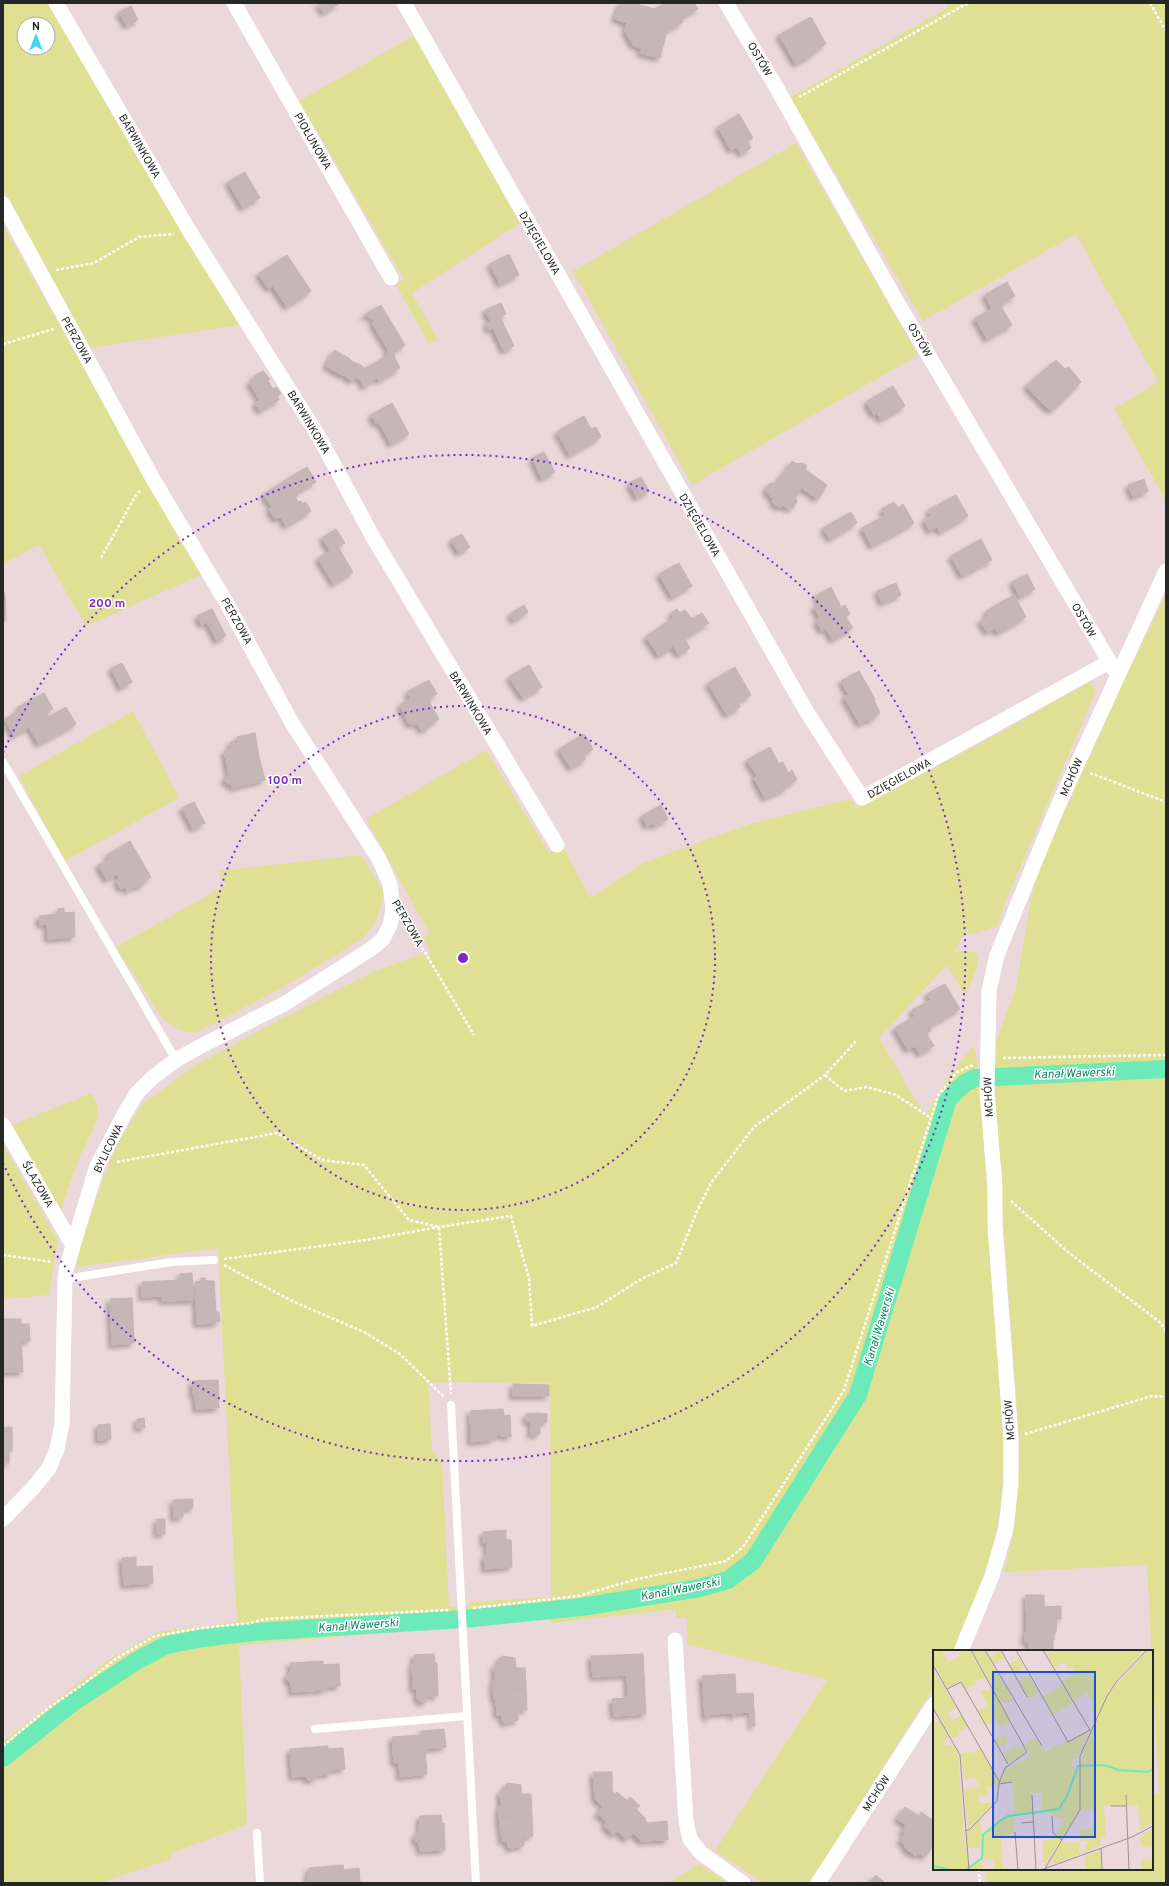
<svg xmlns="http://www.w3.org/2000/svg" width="1169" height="1886" font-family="Overpass,sans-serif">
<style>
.green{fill:#e0e095;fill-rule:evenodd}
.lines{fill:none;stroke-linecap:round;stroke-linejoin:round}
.canal{stroke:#6cebb8;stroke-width:18}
.building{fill:#c5b7b8;stroke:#c5b3b3;filter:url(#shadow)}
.path{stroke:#fff;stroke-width:2.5;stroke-dasharray:3 2;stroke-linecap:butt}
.lane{stroke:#fff;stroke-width:8}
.street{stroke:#fff;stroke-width:15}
.ring{fill:none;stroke:#7b2cbf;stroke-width:2;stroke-dasharray:2 4}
.labels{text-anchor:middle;stroke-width:3;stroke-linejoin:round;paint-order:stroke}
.street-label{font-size:11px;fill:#272727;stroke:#fff}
.water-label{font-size:12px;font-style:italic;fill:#108660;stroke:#fff}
.inset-river{fill:none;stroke:#6cebb8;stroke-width:2}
.inset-road{fill:none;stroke:#9c9192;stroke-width:1}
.view{fill:#1d4ed8;fill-opacity:0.15;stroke:#1d4ed8;stroke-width:2}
.inset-edge{fill:none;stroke:#272727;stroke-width:2}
.centre{fill:#7b2cbf;stroke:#fff;stroke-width:2}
.ring-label{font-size:12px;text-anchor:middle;font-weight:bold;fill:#7b2cbf;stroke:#fff;stroke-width:3;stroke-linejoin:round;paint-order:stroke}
</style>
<defs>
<filter id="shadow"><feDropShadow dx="-3.5" dy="3.5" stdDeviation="2" flood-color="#0004"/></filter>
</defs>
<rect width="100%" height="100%" fill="#ead8da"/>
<!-- green -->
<path class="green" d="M 3,3 L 49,3 L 176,221 L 245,324 L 90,348 L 3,190 ZM 24,24 L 48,24 L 48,48 L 24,48 Z
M 944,3 L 1166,3 L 1166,501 L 1114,409 L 1158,382 L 1076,234 L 923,321 L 790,98 L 947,8 Z
M 414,36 L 520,223 L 412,293 L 438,340 L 429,344 L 396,285 L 404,279 L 299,101 Z
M 796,143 L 918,355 L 692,485 L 573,271 Z
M 3,225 L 201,575 L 86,626 L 39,545 L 3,564 Z
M 1166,595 L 1166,1883 L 987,1883 L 985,1869 L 1152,1869 L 1152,1794 L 1159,1793 L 1147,1565 L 1004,1572 L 1014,1531 L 1018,1486 L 1019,1441 L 994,1091 L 996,1042 L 1016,988 L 1030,902 L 1037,873 L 1122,684 Z
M 1090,681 L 1096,691 L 1006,900 L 997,926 L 976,933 L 964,933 L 954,952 L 972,951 L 977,955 L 978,965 L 965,996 L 947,965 L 879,1038 L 925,1116 L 950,1075 L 974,1045 L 979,1072 L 1003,1439 C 1003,1468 1003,1498 997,1527 C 989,1570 970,1610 953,1651 L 934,1651 L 934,1687 L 809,1883 L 764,1883 L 715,1851 L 827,1680 L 687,1644 L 687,1618 L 676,1618 L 676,1609 L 551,1623 L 550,1619 L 239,1645 L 247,1824 L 171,1854 L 170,1859 L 101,1883 L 3,1883 L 3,1741 L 110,1659 L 158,1632 L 237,1622 L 218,1248 L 76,1267 L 85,1228 L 118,1142 L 143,1103 L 199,1063 L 281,1019 L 375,971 L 416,956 L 431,954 L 424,938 L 430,934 L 366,819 L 486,750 L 549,853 L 563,846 L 590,898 L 647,861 L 750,824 L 850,799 L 857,808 L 994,736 ZM 459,1382 L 550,1383 L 551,1597 L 470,1602 L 469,1605 L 449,1607 L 442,1461 L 432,1451 L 428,1383 Z
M 133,711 L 179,798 L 65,861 L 19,776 Z
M 361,855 L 384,893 L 377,919 L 365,937 L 280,989 L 195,1033 L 180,1030 L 163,1019 L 116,947 L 226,885 L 219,871 Z
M 92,1093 L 98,1108 L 98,1119 L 79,1158 L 59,1215 L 12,1125 Z
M 3,1145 L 58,1240 L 49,1295 L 3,1299 Z
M 699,1864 L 728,1883 L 668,1883 Z"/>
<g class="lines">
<!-- canal -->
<path class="canal" d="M 3,1758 L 75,1701 L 138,1660 L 167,1645 L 203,1638 L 253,1632 L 464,1619 L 581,1607 L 700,1588 L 728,1580 L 753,1561 L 858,1395 L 948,1099 L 965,1083 L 975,1078 L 1166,1069"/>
</g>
<!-- building -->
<path class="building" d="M 316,3 L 340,3 L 324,13 L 318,3 Z
M 620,3 L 632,3 L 654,9 L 666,3 L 694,3 L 698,9 L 681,18 L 683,22 L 667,31 L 660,58 L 640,53 L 642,49 L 633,45 L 625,31 L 627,23 L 615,19 Z
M 131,6 L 138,20 L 127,26 L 119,12 Z
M 811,17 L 826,44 L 813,52 L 814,54 L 796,64 L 779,35 Z
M 739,114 L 753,138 L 747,141 L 751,148 L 741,154 L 737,147 L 731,150 L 718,127 Z
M 245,172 L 260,198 L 243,208 L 228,182 Z
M 509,254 L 519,275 L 500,284 L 490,264 Z
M 287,255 L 311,291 L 287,307 L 273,286 L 269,289 L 258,274 Z
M 1007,282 L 1015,296 L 1000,305 L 1012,325 L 987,339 L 975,318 L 992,309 L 985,295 Z
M 501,303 L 506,314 L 500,317 L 514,346 L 504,351 L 493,328 L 489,330 L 486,324 L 491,322 L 485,310 Z
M 381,305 L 405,345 L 395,352 L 394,356 L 400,368 L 379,381 L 377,378 L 364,387 L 360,379 L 355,377 L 353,381 L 346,377 L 346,375 L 342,375 L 326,366 L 334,350 L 350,359 L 353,362 L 361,365 L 364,368 L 366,368 L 387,356 L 388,349 L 372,323 L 376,322 L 367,315 L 365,317 L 364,315 Z
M 1056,360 L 1065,369 L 1069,367 L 1081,382 L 1053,410 L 1048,409 L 1026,386 Z
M 263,371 L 270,379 L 268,381 L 273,389 L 277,387 L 281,394 L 277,396 L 279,400 L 260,411 L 255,403 L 260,400 L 249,382 L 255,379 L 254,376 Z
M 893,386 L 905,406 L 881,420 L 877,413 L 874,415 L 866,402 Z
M 392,403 L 409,434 L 391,444 L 379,422 L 376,424 L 371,415 Z
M 584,416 L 591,429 L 596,427 L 601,437 L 570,455 L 557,432 Z
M 544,452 L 555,472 L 542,479 L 532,458 Z
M 792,461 L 797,464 L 802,463 L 806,465 L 806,470 L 827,485 L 818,499 L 802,488 L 795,497 L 797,502 L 792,508 L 789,509 L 784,506 L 779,507 L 773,503 L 773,498 L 767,493 L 766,489 L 770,483 L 776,483 Z
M 307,467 L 316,482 L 296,493 L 298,496 L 295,497 L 298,502 L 301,501 L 302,504 L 306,502 L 311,511 L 286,526 L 281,517 L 275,519 L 269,509 L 272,507 L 265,497 L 265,493 Z
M 641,477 L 649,491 L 637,498 L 629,483 Z
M 1144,479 L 1148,491 L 1133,497 L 1128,485 Z
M 956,495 L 968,516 L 940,532 L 937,527 L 930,531 L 924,520 L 931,516 L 928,510 Z
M 894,502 L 898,508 L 903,504 L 914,523 L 887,538 L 877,520 L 885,515 L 882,509 Z
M 851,512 L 857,523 L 830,539 L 823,528 Z
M 877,520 L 887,538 L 872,546 L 862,528 Z
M 336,529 L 345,543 L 338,547 L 353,572 L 334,584 L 318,558 L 330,551 L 322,538 Z
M 462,534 L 470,547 L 459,553 L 451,540 Z
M 981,539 L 992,560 L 962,576 L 951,556 Z
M 679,563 L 692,586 L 672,597 L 659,574 Z
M 1027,574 L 1035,589 L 1020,597 L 1012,582 Z
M 896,583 L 901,595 L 882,603 L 877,591 Z
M 831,587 L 841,607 L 845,605 L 850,614 L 846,617 L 853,628 L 833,640 L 826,628 L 822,631 L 816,621 L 820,618 L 814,607 L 820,603 L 816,596 Z
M 3,593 L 5,593 L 6,620 L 3,621 Z
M 1014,595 L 1026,617 L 998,633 L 995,628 L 987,632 L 980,621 L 988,616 L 986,611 Z
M 524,605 L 528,612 L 514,621 L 510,614 Z
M 212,609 L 226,636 L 217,641 L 207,622 L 202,625 L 197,616 Z
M 677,609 L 680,613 L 685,610 L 692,619 L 702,613 L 709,623 L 684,639 L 690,648 L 679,655 L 673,646 L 659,656 L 646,637 L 674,617 L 671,613 Z
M 122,663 L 132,682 L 121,688 L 111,668 Z
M 529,665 L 542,687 L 523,698 L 509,677 Z
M 735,667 L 751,695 L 738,702 L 740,707 L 727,715 L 708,683 Z
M 859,671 L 875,699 L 874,700 L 880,713 L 870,721 L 867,720 L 860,724 L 844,697 L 849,695 L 841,681 Z
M 429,680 L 437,694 L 428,700 L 439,719 L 431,724 L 427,729 L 421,730 L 417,723 L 412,725 L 410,723 L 409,724 L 400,705 L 411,698 L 407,692 Z
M 44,693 L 53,709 L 47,712 L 49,717 L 66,707 L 76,724 L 39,744 L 29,727 L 14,736 L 5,719 L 20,710 L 18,707 Z
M 255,733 L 259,757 L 265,780 L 232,788 L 231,783 L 228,784 L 224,779 L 229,774 L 224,751 L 231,749 L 230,742 L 234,741 L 235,744 L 238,744 L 237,737 Z
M 584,734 L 593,749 L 583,755 L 586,759 L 571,768 L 559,749 Z
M 770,747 L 779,764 L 757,776 L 747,760 Z
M 783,762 L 788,773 L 792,770 L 797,780 L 785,787 L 786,789 L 765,798 L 754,778 Z
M 194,802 L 205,823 L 193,829 L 182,808 Z
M 661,805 L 668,819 L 654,826 L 653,823 L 647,826 L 642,816 Z
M 130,841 L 151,877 L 145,881 L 142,886 L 134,887 L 127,891 L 125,887 L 121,889 L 116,881 L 120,879 L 117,874 L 107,880 L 98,865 L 109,859 L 107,855 Z
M 64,908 L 64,913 L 74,912 L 75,937 L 48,939 L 47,924 L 40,925 L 39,916 L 59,914 L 58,909 Z
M 945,984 L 960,1009 L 929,1027 L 931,1031 L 926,1033 L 934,1046 L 920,1054 L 915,1046 L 908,1050 L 895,1028 L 915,1016 L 912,1010 L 931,1000 L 927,994 Z
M 192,1273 L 194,1300 L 162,1301 L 162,1296 L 142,1297 L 142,1282 L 180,1280 L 180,1274 Z
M 201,1278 L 205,1278 L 206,1281 L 214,1281 L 216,1312 L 219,1312 L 220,1321 L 215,1322 L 216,1323 L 197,1324 L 195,1282 L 201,1281 Z
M 132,1298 L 134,1343 L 112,1345 L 110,1299 Z
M 3,1319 L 21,1319 L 21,1324 L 29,1324 L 30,1341 L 21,1341 L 23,1372 L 3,1372 Z
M 218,1380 L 219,1408 L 196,1409 L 195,1395 L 193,1395 L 192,1381 Z
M 513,1384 L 549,1385 L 549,1396 L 513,1396 Z
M 503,1409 L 504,1416 L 510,1415 L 511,1437 L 496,1435 L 496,1438 L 492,1438 L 492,1440 L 471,1442 L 470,1411 Z
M 539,1413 L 547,1414 L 547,1422 L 540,1423 L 540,1434 L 531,1435 L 531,1421 L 526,1421 L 526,1414 Z
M 144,1418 L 145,1428 L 137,1428 L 137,1419 Z
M 110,1424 L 111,1439 L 98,1440 L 98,1425 Z
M 3,1427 L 12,1427 L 12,1451 L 9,1451 L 9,1463 L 3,1463 Z
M 193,1499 L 193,1508 L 183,1509 L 183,1517 L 174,1518 L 173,1500 Z
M 157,1519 L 165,1519 L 165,1534 L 157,1534 Z
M 506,1530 L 506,1540 L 511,1540 L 512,1567 L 485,1569 L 484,1556 L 487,1556 L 487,1542 L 483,1543 L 483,1532 Z
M 136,1557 L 136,1567 L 152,1566 L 153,1583 L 124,1585 L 122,1558 Z
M 1026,1595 L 1044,1595 L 1044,1607 L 1061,1606 L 1061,1619 L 1057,1619 L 1056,1632 L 1054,1633 L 1054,1640 L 1053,1640 L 1053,1651 L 1029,1651 L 1029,1642 L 1025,1642 L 1025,1633 L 1027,1633 Z
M 434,1654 L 435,1663 L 437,1663 L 438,1696 L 429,1696 L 426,1702 L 420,1702 L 417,1698 L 417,1689 L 413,1689 L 412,1664 L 414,1664 L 414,1655 Z
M 643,1654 L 646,1714 L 614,1716 L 612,1699 L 628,1698 L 627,1675 L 593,1677 L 591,1656 Z
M 502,1656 L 515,1658 L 516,1668 L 525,1668 L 526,1689 L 493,1690 L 493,1681 L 495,1681 L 494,1665 L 499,1665 L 499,1659 Z
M 323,1661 L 323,1665 L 339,1664 L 340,1686 L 325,1687 L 325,1690 L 292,1692 L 291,1683 L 287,1680 L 287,1675 L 291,1672 L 290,1663 Z
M 735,1674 L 736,1694 L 753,1693 L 755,1726 L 752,1726 L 751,1712 L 735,1713 L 735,1717 L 733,1717 L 732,1713 L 709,1714 L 709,1719 L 707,1719 L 707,1715 L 705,1716 L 702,1676 Z
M 526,1689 L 527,1710 L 518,1710 L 518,1720 L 505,1723 L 502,1721 L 502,1715 L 497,1715 L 496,1699 L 494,1699 L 493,1690 Z
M 444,1729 L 446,1747 L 425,1749 L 427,1774 L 400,1777 L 399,1765 L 398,1763 L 394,1762 L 392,1737 L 421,1735 L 421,1731 Z
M 328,1746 L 328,1749 L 343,1748 L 345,1769 L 330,1770 L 330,1774 L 317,1775 L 315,1779 L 308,1780 L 305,1776 L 292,1777 L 290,1749 Z
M 593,1772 L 612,1772 L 612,1791 L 616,1794 L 617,1792 L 627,1801 L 630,1797 L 640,1806 L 636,1809 L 646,1819 L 645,1820 L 648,1823 L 667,1821 L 668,1840 L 641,1841 L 633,1833 L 627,1840 L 617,1831 L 614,1835 L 604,1826 L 607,1822 L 597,1813 L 604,1807 L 595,1799 Z
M 508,1783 L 521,1785 L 521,1794 L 531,1794 L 532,1816 L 499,1817 L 499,1807 L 501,1807 L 500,1791 L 505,1791 L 505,1786 Z
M 905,1807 L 919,1816 L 921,1812 L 934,1821 L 934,1844 L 925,1857 L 920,1854 L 915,1855 L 906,1849 L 904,1844 L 900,1841 L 905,1833 L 902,1832 L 906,1825 L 897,1819 Z
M 441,1815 L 442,1824 L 444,1823 L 445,1850 L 420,1851 L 419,1844 L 415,1841 L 415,1835 L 419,1833 L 420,1816 Z
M 532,1816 L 533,1836 L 523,1837 L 524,1846 L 512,1848 L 508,1847 L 507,1841 L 502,1841 L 499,1817 Z
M 343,1865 L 344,1870 L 359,1868 L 360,1883 L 309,1883 L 308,1881 L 309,1868 Z
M 876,1875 L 885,1883 L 869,1883 Z"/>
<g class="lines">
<!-- path -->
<path class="path" d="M 1150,3 L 1166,31
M 799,97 L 968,3
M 56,270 L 94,263 L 139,237 L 174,234
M 3,344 L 54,329
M 101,558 L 136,495 L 141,490
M 1090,773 L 1166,802
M 407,922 L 474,1035
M 1003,1058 L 1166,1055
M 825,1075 L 844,1091 L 867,1087 L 896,1095 L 931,1118
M 117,1162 L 277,1133 L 322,1160 L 364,1165 L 409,1220 L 439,1227 L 451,1394
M 1011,1201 L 1069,1253 L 1161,1323 L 1166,1331
M 3,1255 L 52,1262
M 224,1259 L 366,1240 L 439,1227 L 511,1216 L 529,1278 L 532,1326 L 597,1307 L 643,1278 L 676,1263 L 697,1211 L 711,1183 L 754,1127 L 825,1075 L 857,1040
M 224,1265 L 294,1302 L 364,1332 L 400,1354 L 444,1397
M 1025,1434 L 1152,1396 L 1166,1397
M 473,1608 L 578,1596 L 637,1579 L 726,1561 L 743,1547 L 844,1390 L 938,1096 L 957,1072 L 973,1065
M 3,1746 L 47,1709 L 85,1683 L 117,1658 L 155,1636 L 201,1628 L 251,1623 L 265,1619 L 450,1610
M 978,1869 L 980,1883"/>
<!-- lane -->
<path class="lane" d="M 3,762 L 176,1060
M 65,1279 L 171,1262 L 214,1260
M 451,1405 L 476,1883
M 315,1729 L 467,1716
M 257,1833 L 260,1883"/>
<!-- street -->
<path class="street" d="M 56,3 L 190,232 L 319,437 L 374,539 L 557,845
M 234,3 L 391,278
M 404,3 L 805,709 L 862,798 L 1109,662
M 726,3 L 775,85 L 897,302 L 1115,671
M 3,204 L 153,479 L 226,602 L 292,723 L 379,859 L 390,884 L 393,910 L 390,925 L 383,939 L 371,949 L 284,1004 L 201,1046 L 176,1060 L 152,1078 L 137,1093 L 126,1111 L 97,1166 L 67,1266 L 65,1279 L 62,1424 L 57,1449 L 49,1468 L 34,1487 L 3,1519
M 3,1125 L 72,1244
M 675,1640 L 686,1821 L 690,1839 L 701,1853 L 743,1883
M 961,1651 L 992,1576 L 1006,1528 L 1011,1484 L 1011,1438 L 995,1226 L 995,1186 L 987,1092 L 989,991 L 997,955 L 1057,808 L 1166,571
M 818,1883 L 934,1704"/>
</g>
<!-- distance rings -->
<g class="ring">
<circle cx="463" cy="958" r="252"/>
<path d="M3 753A503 503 0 1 1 3 1163"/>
</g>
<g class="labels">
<!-- street labels -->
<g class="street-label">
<text transform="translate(760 59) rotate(60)" y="4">OSTÓW</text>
<text transform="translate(313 141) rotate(60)" y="4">PIOŁUNOWA</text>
<text transform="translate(140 146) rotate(60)" y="4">BARWINKOWA</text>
<text transform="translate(540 243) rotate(60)" y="4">DZIĘGIELOWA</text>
<text transform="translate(77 340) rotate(61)" y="4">PERZOWA</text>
<text transform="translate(920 340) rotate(60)" y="4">OSTÓW</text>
<text transform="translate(309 422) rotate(59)" y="4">BARWINKOWA</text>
<text transform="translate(700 525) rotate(60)" y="4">DZIĘGIELOWA</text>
<text transform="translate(1084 620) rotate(60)" y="4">OSTÓW</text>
<text transform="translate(237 621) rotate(61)" y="4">PERZOWA</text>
<text transform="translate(471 703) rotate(59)" y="4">BARWINKOWA</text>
<text transform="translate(1071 777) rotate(-66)" y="4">MCHÓW</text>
<text transform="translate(899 778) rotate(-29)" y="4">DZIĘGIELOWA</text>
<text transform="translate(408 923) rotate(60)" y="4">PERZOWA</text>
<text transform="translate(988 1097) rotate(-93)" y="4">MCHÓW</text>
<text transform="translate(108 1148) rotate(-64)" y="4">BYLICOWA</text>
<text transform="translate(38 1184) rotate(60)" y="4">ŚLAZOWA</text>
<text transform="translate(1009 1420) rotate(-94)" y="4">MCHÓW</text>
<text transform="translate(876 1793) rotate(-57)" y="4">MCHÓW</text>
</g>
<!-- water labels -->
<g class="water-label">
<text transform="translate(1074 1073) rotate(-2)" y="4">Kanał Wawerski</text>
<text transform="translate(879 1327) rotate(-73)" y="4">Kanał Wawerski</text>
<text transform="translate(680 1589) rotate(-11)" y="4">Kanał Wawerski</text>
<text transform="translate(358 1625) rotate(-4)" y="4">Kanał Wawerski</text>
</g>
</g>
<!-- overview -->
<g transform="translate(933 1650)">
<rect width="220" height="220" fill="#ead8da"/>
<path d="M 8,0 L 16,12 L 27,6 L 24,0 L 37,0 L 53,28 L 41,30 L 43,34 L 33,39 L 28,31 L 14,38 L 0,14 L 0,3 ZM 39,0 L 51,0 L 81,51 L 68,53 ZM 122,0 L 212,0 L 182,32 L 163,68 L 157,58 L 161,55 L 154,43 L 141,50 L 129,31 L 143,23 L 139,17 L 135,19 L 131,12 L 121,18 L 114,5 ZM 215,0 L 220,0 L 220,172 L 207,180 L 205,155 L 194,156 L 192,145 L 192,155 L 171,156 L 173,187 L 167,188 L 167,196 L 151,202 L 155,191 L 147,191 L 146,180 L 161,179 L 160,159 L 148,160 L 147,113 L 151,99 L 174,46 ZM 67,1 L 71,8 L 61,14 L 57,7 ZM 86,8 L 91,17 L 81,22 L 76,14 ZM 0,20 L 24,58 L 14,63 L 19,71 L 28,65 L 35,77 L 25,82 L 27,86 L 19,88 L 0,56 ZM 96,25 L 105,42 L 96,48 L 97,52 L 86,31 ZM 130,35 L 140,53 L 120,65 L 110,46 ZM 59,39 L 78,72 L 67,77 L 63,70 L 53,76 L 45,61 L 55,55 L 47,41 ZM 7,71 L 17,88 L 9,90 L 13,96 L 21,95 L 25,105 L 31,185 L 25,194 L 0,210 L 0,73 ZM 155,82 L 147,103 L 144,105 L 144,109 L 143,107 L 137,113 L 141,120 L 145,114 L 148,152 L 146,160 L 130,189 L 122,184 L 132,169 L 120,166 L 119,163 L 81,166 L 82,182 L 68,187 L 70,220 L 61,220 L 60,209 L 49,210 L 50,220 L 37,220 L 36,217 L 49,207 L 49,197 L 34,198 L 34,182 L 47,169 L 48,184 L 70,167 L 81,164 L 79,132 L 67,133 L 73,119 L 98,106 L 92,94 L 103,88 L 112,101 ZM 98,143 L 108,143 L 108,162 L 99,163 ZM 72,84 L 76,92 L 66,97 L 62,90 ZM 92,97 L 93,103 L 77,113 L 70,105 L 79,98 ZM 47,99 L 65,131 L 64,135 L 54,137 L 54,145 L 45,146 L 46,153 L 61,153 L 35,179 L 31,140 L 47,137 L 41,127 L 33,130 L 31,125 L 28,104 L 36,102 L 38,104 ZM 220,178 L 220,198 L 208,196 L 207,186 ZM 121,185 L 129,190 L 111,216 L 110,192 ZM 31,187 L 36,219 L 0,220 L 0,211 L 25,194 ZM 128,193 L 146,193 L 147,204 L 121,214 L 119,208 ZM 167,201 L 168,220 L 153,220 L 152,206 ZM208 215a6 6 0 1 1 12 0a6 6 0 1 1-12 0Z" fill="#e0e095" fill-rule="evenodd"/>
<path class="inset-river" d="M 0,216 L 18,220M 33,220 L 49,208 L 50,185 L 67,171 L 75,166 L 126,159 L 135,144 L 145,116 L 171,115 L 186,120 L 214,122 L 220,119"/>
<path class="inset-road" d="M 52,0 L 109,96M 68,0 L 94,47M 83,0 L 135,92 L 157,80M 110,0 L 157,80M 0,15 L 66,131M 14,39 L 28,32 L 75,114M 0,58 L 27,105 L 36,220M 66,134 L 79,132M 99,145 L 103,220M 193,145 L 196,220M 178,156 L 193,156M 119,166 L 120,183 L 129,190M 88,173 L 100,172M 32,181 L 37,179 L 64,151 L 66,133 L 72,118 L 94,102 L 38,0M 82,182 L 85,220M 168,198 L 169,220M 108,220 L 199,187 L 220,176M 111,220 L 147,160 L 147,106 L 174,46 L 184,31 L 214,0"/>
<path class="view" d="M 60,22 L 162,22 L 162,187 L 60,187 Z"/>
<rect width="220" height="220" class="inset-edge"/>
</g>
<circle cx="463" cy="958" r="6" class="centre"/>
<g class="ring-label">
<text x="107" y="607">200 m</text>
<text x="285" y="784">100 m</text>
</g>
<!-- border -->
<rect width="1169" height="1886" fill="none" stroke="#272727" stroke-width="8"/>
<!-- north arrow -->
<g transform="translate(36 36)"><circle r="19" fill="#ffffff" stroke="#a9a9a9"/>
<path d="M0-3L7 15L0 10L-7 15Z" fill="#3adaf6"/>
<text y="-6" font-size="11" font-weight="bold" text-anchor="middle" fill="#272727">N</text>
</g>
</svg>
